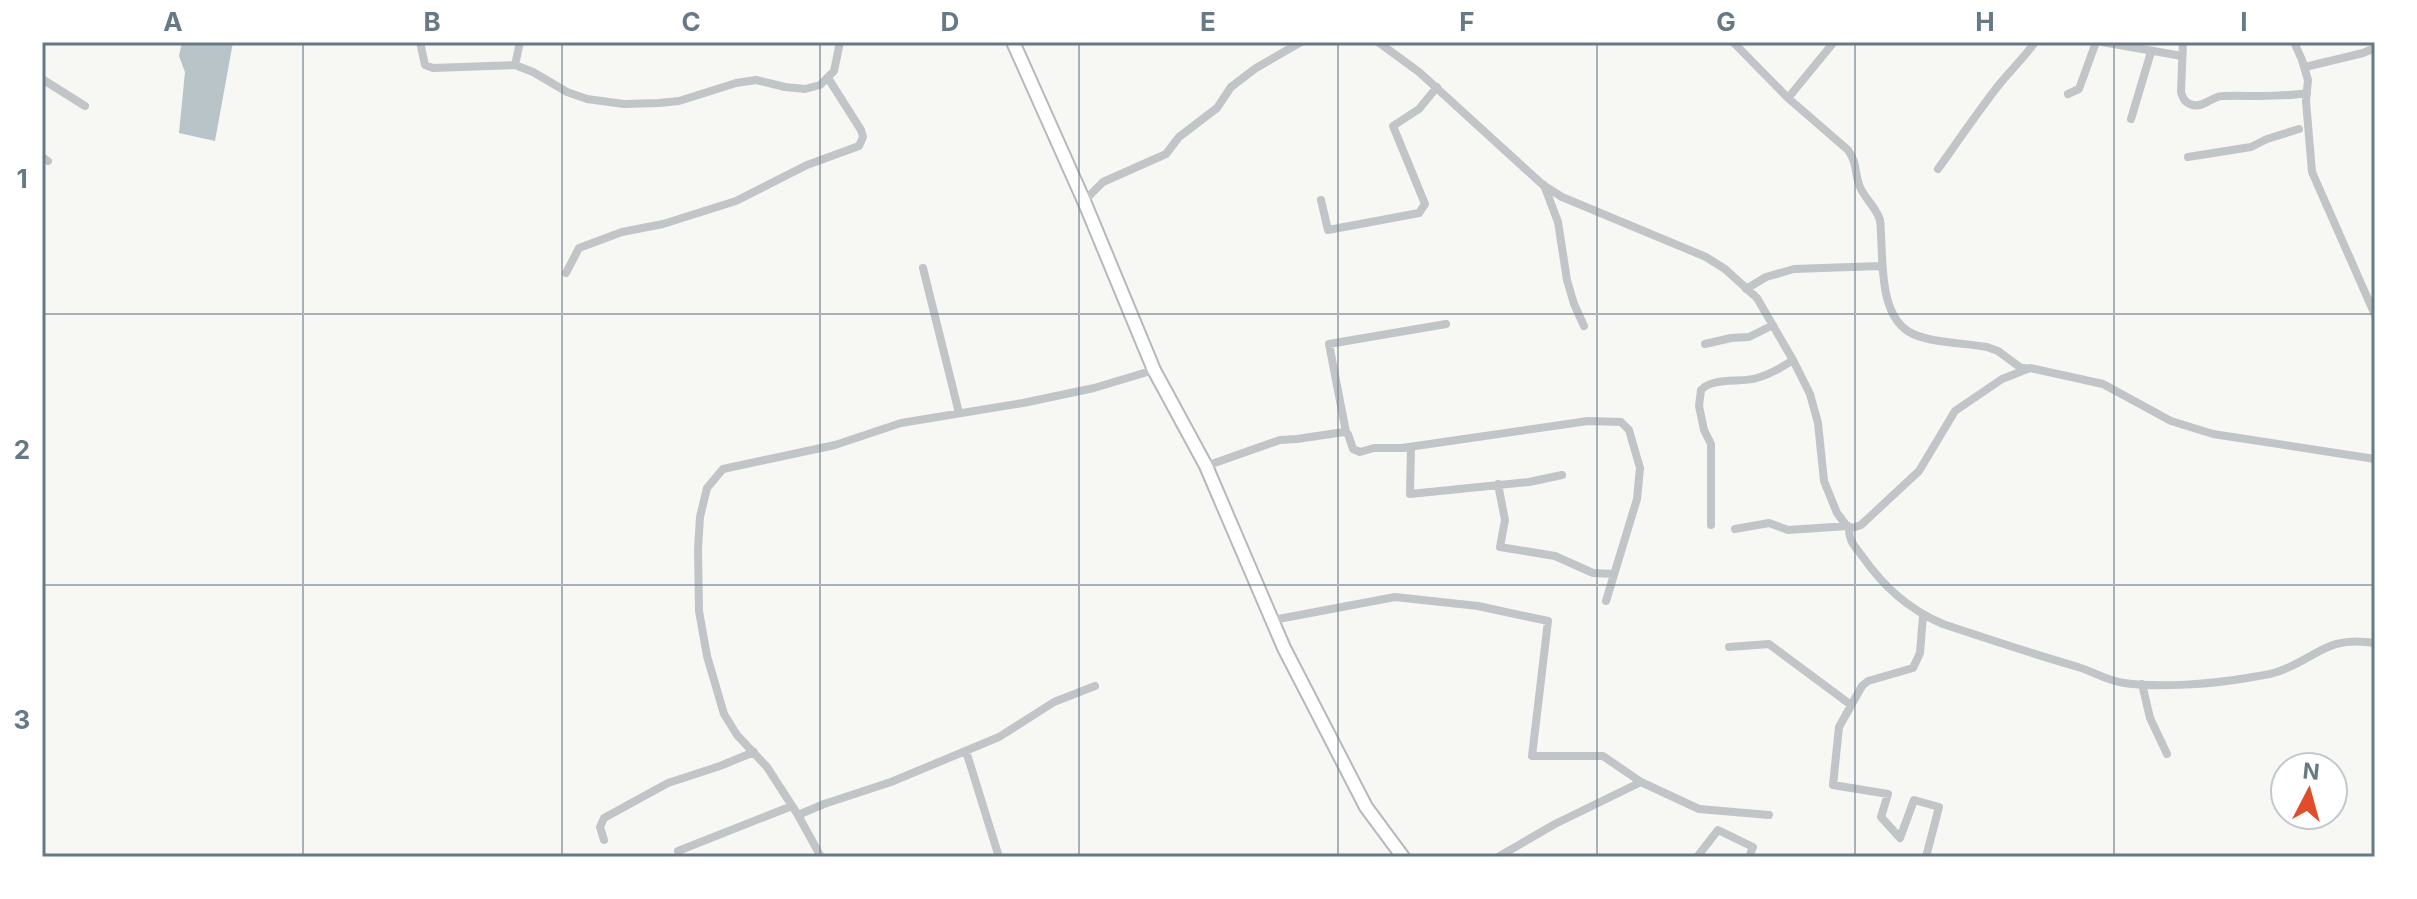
<svg xmlns="http://www.w3.org/2000/svg" width="2417" height="899" font-family="Inter,sans-serif">
<style>
.water{fill:#b8c4c8}
.lines{fill:none;stroke-linecap:round;stroke-linejoin:round}
.secondary-casing{stroke:#b3b9bd;stroke-width:16}
.street{stroke:#c1c5c8;stroke-width:8}
.secondary{stroke:#fff;stroke-width:12}
.grid{fill:none;stroke:#677985;stroke-width:2;stroke-opacity:0.55}
.neatline{fill:none;stroke:#677985;stroke-width:3}
.grid-label{font-size:26px;text-anchor:middle;font-weight:bold;fill:#677985}
</style>
<rect width="100%" height="100%" fill="#f7f7f4"/>
<!-- water -->
<path class="water" d="M 182,42 L 233,42 L 215,141 L 179,133 L 185,72 L 179,56 Z"/>
<g class="lines">
<defs>
<path id="secondary" d="M 1013,42 L 1084,201 L 1154,370 L 1206,466 L 1284,648 L 1366,807 L 1403,857"/>
</defs>
<!-- secondary casing -->
<use href="#secondary" class="secondary-casing"/>
<!-- street -->
<path class="street" d="M 420,42 L 425,65 L 433,68 L 515,65 L 533,72 L 567,92 L 587,99 L 624,104 L 659,103 L 679,101 L 736,83 L 756,80 L 785,87 L 805,89 L 820,85 L 834,71 L 840,42
M 1378,42 L 1419,72 L 1543,185 L 1562,197 L 1706,257 L 1725,269 L 1757,298 L 1793,360 L 1810,394 L 1818,423 L 1824,481 L 1837,513 L 1849,529 L 1861,525 L 1919,471 L 1955,411 L 2002,379 L 2030,368 L 2103,384 L 2171,421 L 2213,434 L 2375,459
M 1733,42 L 1788,98 L 1848,150 C 1858,164 1854,173 1860,187 C 1865,199 1876,207 1880,220 C 1884,253 1876,317 1913,334 C 1933,343 1965,343 1987,347 L 1998,351 L 2021,368 L 2025,368
M 2102,42 L 2182,56
M 2183,42 L 2181,92 C 2183,99 2185,103 2193,105 C 2204,108 2212,96 2223,96 C 2251,95 2278,98 2307,93
M 2294,42 L 2302,60 L 2308,80 L 2306,101 L 2312,172 L 2375,315
M 515,65 L 520,42
M 2305,67 L 2363,53 L 2375,48
M 42,79 L 85,106
M 2068,94 L 2079,89 L 2096,42
M 1788,98 L 1834,42
M 2131,119 L 2151,52
M 42,157 L 48,161
M 2188,157 L 2251,147 L 2267,139 L 2299,129
M 1938,169 C 1958,141 1977,113 1998,86 C 2010,71 2024,58 2035,42
M 1544,185 L 1558,222 L 1567,280 L 1574,304 L 1584,326
M 1321,200 L 1328,230 L 1419,213 L 1425,204 L 1393,126 L 1419,109 L 1437,87
M 1084,201 L 1103,182 L 1166,154 L 1179,137 L 1217,108 L 1231,87 L 1256,68 L 1301,42
M 923,268 L 959,413
M 566,273 L 579,248 L 622,232 L 663,224 L 736,201 L 807,165 L 859,146 L 863,137 L 861,130 L 828,78
M 1746,289 L 1766,277 L 1794,269 L 1880,266 L 1882,269
M 1705,344 L 1731,338 L 1749,337 L 1773,325
M 1346,432 L 1329,344 L 1446,324
M 1411,447 L 1410,494 L 1529,482 L 1562,475
M 1206,466 L 1280,440 L 1297,439 L 1344,432 L 1348,434 L 1353,449 L 1360,452 L 1374,448 L 1402,448 L 1588,421 L 1621,422 L 1629,430 L 1640,468 L 1637,499 L 1606,601
M 1498,484 L 1505,520 L 1500,547 L 1555,556 L 1593,573 L 1614,574
M 1711,525 L 1711,444 L 1704,430 L 1699,406 L 1701,390 C 1713,377 1740,383 1757,378 C 1771,374 1781,368 1793,360
M 1735,529 L 1769,523 L 1788,530 L 1848,526
M 1849,529 C 1849,542 1855,546 1862,556 C 1884,587 1908,609 1943,624 C 1988,639 2033,654 2078,667 C 2094,672 2108,681 2124,683 C 2159,688 2212,684 2247,678 C 2257,676 2268,675 2277,672 C 2318,658 2325,635 2375,643
M 1923,616 L 1920,653 L 1913,668 L 1868,681 L 1862,686 L 1839,727 L 1833,785 L 1888,794 L 1881,817 L 1900,838 L 1914,800 L 1939,807 L 1926,857
M 1273,620 L 1395,597 L 1478,606 L 1548,621 L 1532,756 L 1603,756 L 1641,782
M 1729,647 L 1769,644 L 1851,705
M 2142,684 L 2150,718 L 2167,754
M 966,751 L 999,857
M 798,815 L 824,804 L 891,782 L 999,737 L 1054,702 L 1095,686
M 604,840 L 600,827 L 604,818 L 668,783 L 720,766 L 754,752
M 678,851 L 792,806
M 821,857 L 798,815 L 767,767 L 737,735 L 724,714 L 707,656 L 699,611 L 698,549 L 700,517 L 707,488 L 723,469 L 835,445 L 901,423 L 1023,403 L 1094,388 L 1154,370
M 1498,857 L 1555,824 L 1641,782 L 1699,809 L 1769,815
M 1697,857 L 1718,830 L 1753,847 L 1749,857"/>
<!-- secondary -->
<use href="#secondary" class="secondary"/>
</g>
<!-- grid -->
<path class="grid" d="M 303,42 L 303,857M 562,42 L 562,857M 820,42 L 820,857M 1079,42 L 1079,857M 1338,42 L 1338,857M 1597,42 L 1597,857M 1855,42 L 1855,857M 2114,42 L 2114,857M 42,314 L 2375,314M 42,585 L 2375,585"/>
<!-- border -->
<rect width="2417" height="899" fill="none" stroke="#ffffff" stroke-width="88"/>
<!-- north arrow -->
<g transform="translate(2309 791) rotate(6)"><circle r="38" fill="#ffffff" stroke="#c2c9ce" stroke-width="2"/>
<path d="M0-6L14 30L0 20L-14 30Z" fill="#e14d2b"/>
<text y="-12" font-size="22" font-weight="bold" text-anchor="middle" fill="#677985">N</text>
</g>
<rect x="44" y="44" width="2329" height="811" class="neatline"/>
<g class="grid-label">
<text x="173" y="31">A</text>
<text x="432" y="31">B</text>
<text x="691" y="31">C</text>
<text x="950" y="31">D</text>
<text x="1208" y="31">E</text>
<text x="1467" y="31">F</text>
<text x="1726" y="31">G</text>
<text x="1985" y="31">H</text>
<text x="2244" y="31">I</text>
<text x="22" y="188">1</text>
<text x="22" y="459">2</text>
<text x="22" y="729">3</text>
</g>
</svg>
